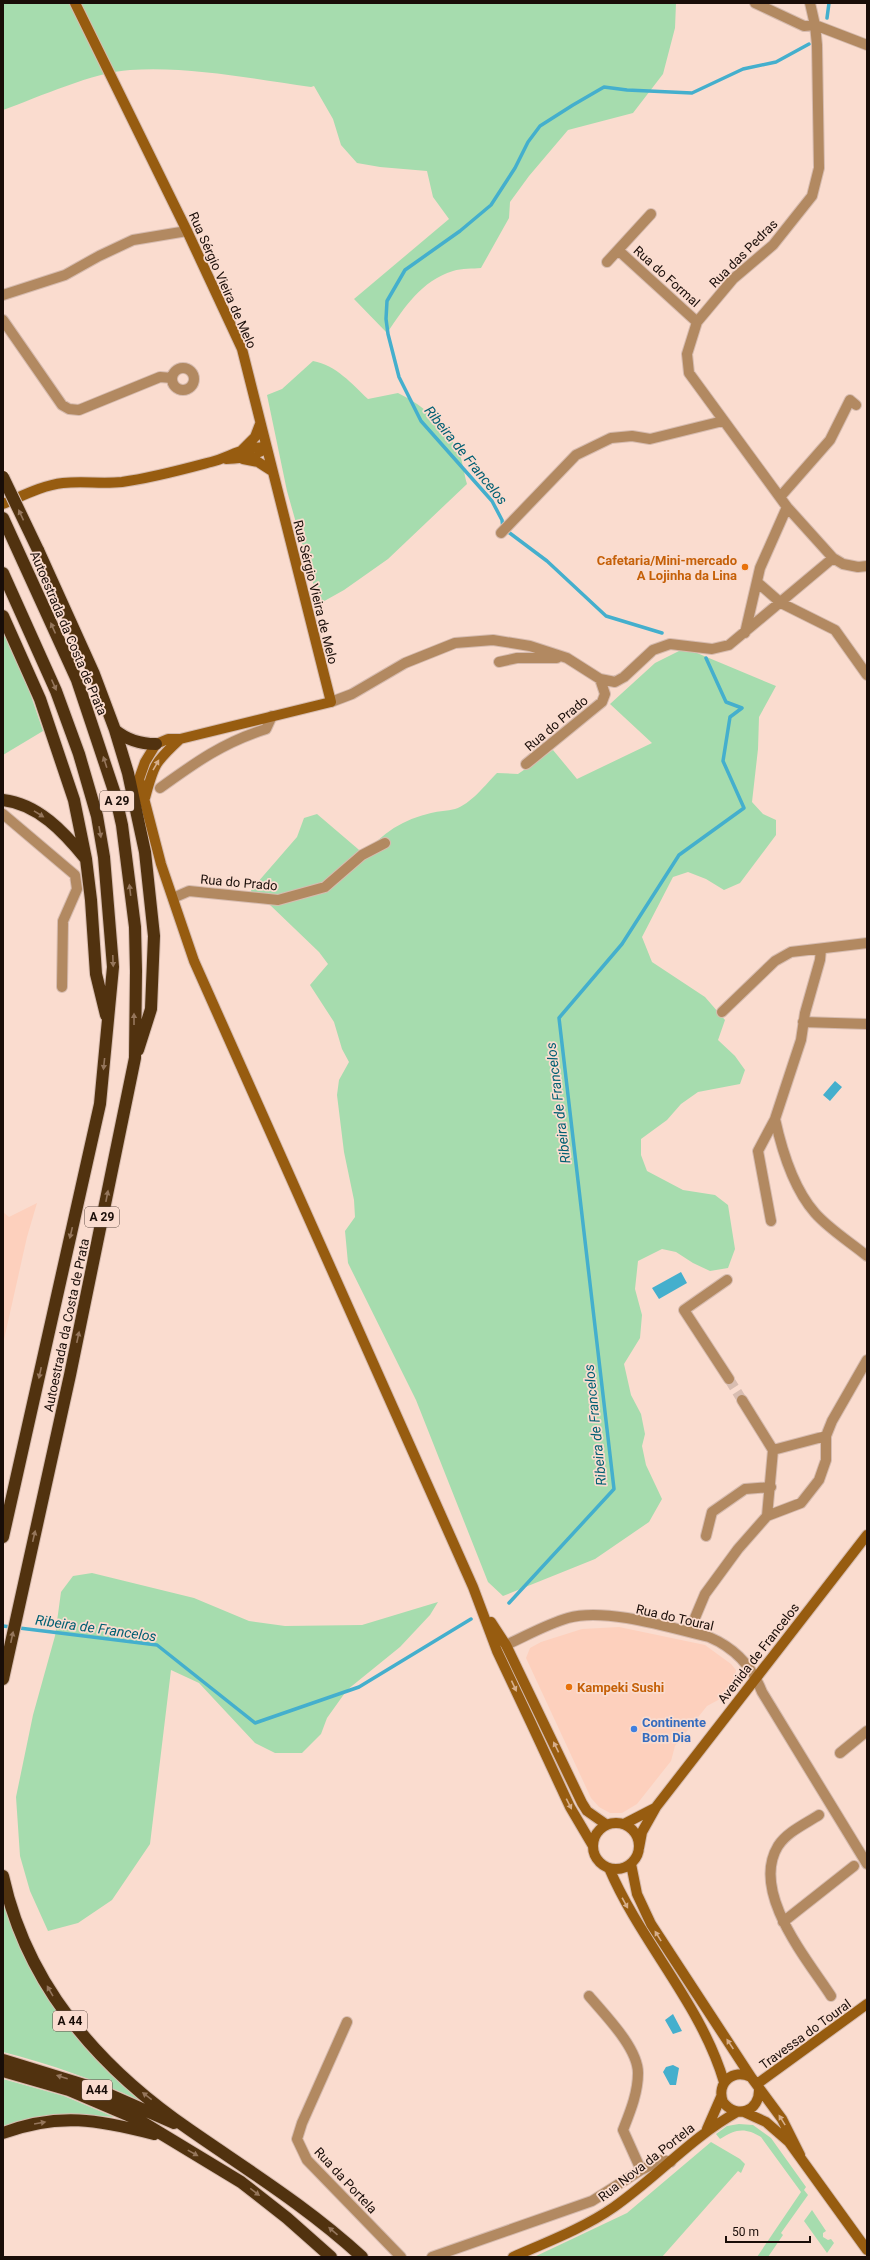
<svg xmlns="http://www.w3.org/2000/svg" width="870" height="2260" font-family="Roboto,sans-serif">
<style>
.built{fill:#fdd0bd}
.green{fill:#a6dcae}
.water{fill:#44afcd}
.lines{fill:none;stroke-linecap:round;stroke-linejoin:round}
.stream{stroke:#44afcd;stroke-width:3.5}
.street-tunnel{stroke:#d8bdb1;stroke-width:10;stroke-dasharray:10 5;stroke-linecap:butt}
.street-casing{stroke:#d6bbaf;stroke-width:12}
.secondary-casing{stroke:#d6bbaf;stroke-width:12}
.highway-casing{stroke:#d6bbaf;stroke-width:14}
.street{stroke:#b28961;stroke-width:10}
.secondary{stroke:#975c10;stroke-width:10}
.highway{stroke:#51320f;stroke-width:12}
.highway-bridge-casing{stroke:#d6bbaf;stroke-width:14;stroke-linecap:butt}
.highway-bridge{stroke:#51320f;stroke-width:12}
.oneway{fill:#95765c}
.oneway2{fill:#d7af8c}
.food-dot{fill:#e8710a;stroke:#fadccf;stroke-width:1.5}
.shop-dot{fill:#3f7fe0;stroke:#fadccf;stroke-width:1.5}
.labels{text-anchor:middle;stroke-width:3.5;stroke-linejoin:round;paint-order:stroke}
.shield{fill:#fadccf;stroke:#5c4b44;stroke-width:1}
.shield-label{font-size:12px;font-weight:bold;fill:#190d08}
.street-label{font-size:13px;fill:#190d08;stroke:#fadccf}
.food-label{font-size:13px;font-weight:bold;fill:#c56008;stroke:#fadccf;text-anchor:end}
.shop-label{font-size:13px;font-weight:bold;fill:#366cbe;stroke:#fadccf;text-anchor:start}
.water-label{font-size:14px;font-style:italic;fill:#015f73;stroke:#fadccf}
</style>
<rect width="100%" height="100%" fill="#fadccf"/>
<!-- built -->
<path class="built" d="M 37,1203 L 27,1237 L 3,1344 L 3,1212 L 9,1217 Z
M 619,1627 L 705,1645 L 731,1664 L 736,1670 L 734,1681 L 720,1699 L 707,1706 L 675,1746 L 671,1761 L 637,1804 L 622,1813 L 610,1813 L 599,1807 L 591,1798 L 526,1658 L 530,1648 L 541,1642 L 582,1629 Z"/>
<!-- green -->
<path class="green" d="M 3,3 L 676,3 L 675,28 L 663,74 L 633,113 L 568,130 L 529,176 L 510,202 L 509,218 L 481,268 C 473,269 462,268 453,271 C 421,281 405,307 387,333 L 354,299 L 449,219 L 433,197 L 427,171 L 380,167 L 357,163 L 341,145 L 333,119 L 314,86 L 311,87 C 252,79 190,66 130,70 C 94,72 39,97 3,110 Z
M 313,361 C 336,365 352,384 368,399 L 398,393 C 425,406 446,426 459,453 C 463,462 464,474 467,484 L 388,559 L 344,590 L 319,604 L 287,491 L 267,395 L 282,389 Z
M 3,632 L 27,684 L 43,731 L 3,755 Z
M 685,648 L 776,686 L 759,717 L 758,749 L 752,802 L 763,814 L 776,820 L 776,835 L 740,883 L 724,890 L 706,879 L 688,872 L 673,877 L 642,937 L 652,962 L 705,997 L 725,1020 L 718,1040 L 735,1056 L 745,1070 L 740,1084 L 698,1092 L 681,1104 L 667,1120 L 641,1139 L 641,1155 L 647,1171 L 683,1190 L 715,1195 L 728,1205 L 735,1249 L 728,1268 L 710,1271 L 693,1263 L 676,1252 L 662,1249 L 638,1261 L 635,1289 L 642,1315 L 640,1338 L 624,1364 L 631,1395 L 641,1414 L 645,1434 L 642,1446 L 646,1465 L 662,1499 L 649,1522 L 595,1559 L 503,1596 L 488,1582 L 416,1400 L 348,1263 L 345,1231 L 355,1217 L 354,1200 L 344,1152 L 337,1095 L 339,1080 L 349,1062 L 342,1049 L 334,1022 L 310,985 L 328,964 L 319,952 L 269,904 L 253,900 L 251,890 L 297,837 L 304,818 L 317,814 L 365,855 C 381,833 404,819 431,813 C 439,811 447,811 455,809 C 471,804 485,785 497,773 L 518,774 L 553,750 L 577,779 L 652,743 L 610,704 L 655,663 Z
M 92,1573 L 194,1598 L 249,1621 L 285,1626 L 362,1625 L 438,1602 L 430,1615 L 400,1647 L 347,1690 L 327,1718 L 321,1734 L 302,1753 L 275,1753 L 255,1743 L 199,1683 L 171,1670 L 150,1844 L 112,1900 L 78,1923 L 48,1931 L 30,1891 L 20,1856 L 16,1797 L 33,1715 L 55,1636 L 61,1592 L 73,1576 Z
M 3,1897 C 16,1935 29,1972 52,2005 C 77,2042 111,2072 143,2102 C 98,2081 51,2064 3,2052 Z
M 3,2079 L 64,2096 L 114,2117 L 74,2114 L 44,2116 L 3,2128 Z
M 739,2124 L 753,2125 L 771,2138 L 806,2187 L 804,2190 L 808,2195 L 781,2233 L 783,2235 L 768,2257 L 757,2257 L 801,2192 L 761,2137 C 745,2127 735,2129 720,2139 L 716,2134 L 727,2126 Z
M 711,2142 L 740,2159 L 745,2164 L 741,2173 L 738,2171 L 662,2257 L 534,2257 L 627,2213 Z
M 812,2210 L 826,2231 L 823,2233 L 823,2237 L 828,2240 L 831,2239 L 834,2243 L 827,2253 L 804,2221 Z"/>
<!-- water -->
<path class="water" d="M 835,1081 L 842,1087 L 830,1101 L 823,1095 Z
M 681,1272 L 687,1283 L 659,1299 L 652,1288 Z
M 673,2014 L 682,2031 L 673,2034 L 665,2020 Z
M 673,2065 L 679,2068 L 676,2085 L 670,2085 L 663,2072 L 666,2067 Z"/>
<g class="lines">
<!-- stream -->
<path class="stream" d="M 827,18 L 829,3
M 662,633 L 606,616 L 547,561 L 503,528 L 502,520 L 492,501 L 421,421 L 399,377 L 388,334 L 386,319 L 387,301 L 405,270 L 460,231 L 491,205 L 515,168 L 528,142 L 540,126 L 573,105 L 604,87 L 627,90 L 692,93 L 743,69 L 776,62 L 809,44
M 509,1603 L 614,1489 L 559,1018 L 622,944 L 679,855 L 744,808 L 723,761 L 730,717 L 742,708 L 726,702 L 706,658
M 3,1626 L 157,1645 L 255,1723 L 359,1687 L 471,1619"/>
<!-- street-tunnel -->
<path class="street-tunnel" d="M 729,1379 L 742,1400"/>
<defs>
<path id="street" d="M 755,3 L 804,26 L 815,25 L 867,45
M 810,3 L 815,25 L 817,45 L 819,168 L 812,196 L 773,245 L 733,279 L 697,322 L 687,354 L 689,373 L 787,507 L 833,558 L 843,564 L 858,567 L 867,566
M 618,250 L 697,322
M 607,262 L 651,214
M 3,295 L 65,275 L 99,256 L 133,240 L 187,231
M 3,320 L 62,405 L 69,409 L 79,410 L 160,377 L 172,378
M172 379a11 11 0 1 1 22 0a11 11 0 1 1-22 0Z
M 780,497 L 830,440 L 850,400 L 856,405
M 501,533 L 576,455 L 611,438 L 632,436 L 650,439 L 723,421
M 757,582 L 781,603 L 835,630 L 867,675
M 745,633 L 760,568 L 787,507
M 499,662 L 517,658 L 557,658
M 331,702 L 352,694 L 405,663 L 455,643 L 493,640 L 530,646 L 567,658 L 600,679 L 615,682 L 624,677 L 653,650 L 670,644 L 712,649 L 729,645 L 833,558
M 526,764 L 602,702 L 605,694 L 600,679
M 160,788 C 196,762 224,742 266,729 L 272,716
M 3,814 L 75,875 L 77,889 L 63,921 L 62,987
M 173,898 L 189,891 L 278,900 L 325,887 L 362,855 L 385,843
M 722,1012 L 775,961 L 791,952 L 867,943
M 803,1022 L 867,1024
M 775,1119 C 782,1151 793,1188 815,1213 C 829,1229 850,1242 867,1256
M 771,1221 L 758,1151 L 775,1119 L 801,1040 L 805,1013 L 820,960 L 821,949
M 727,1280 L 684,1310 L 729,1379
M 742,1400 L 773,1450
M 767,1516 L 773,1450 L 826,1436
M 706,1536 L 712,1512 L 745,1489 L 771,1487
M 689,1632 L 705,1594 L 738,1549 L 767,1516 L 801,1503 L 819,1480 L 826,1460 L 826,1436 L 832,1421 L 867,1360
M 506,1645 C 526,1636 547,1624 568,1618 C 605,1607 672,1628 709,1637 C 735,1648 752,1666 762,1692 L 867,1864
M 840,1753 L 867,1731
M 819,1815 C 805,1824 787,1832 778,1846 C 750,1892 807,1959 831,1996
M 783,1922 L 854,1866
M 589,1996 C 605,2015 638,2048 638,2073 C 638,2093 630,2112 623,2130 L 641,2170
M 347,2022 L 302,2123 L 297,2139 L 307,2160 L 401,2257
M 432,2257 L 592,2201 L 641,2170 L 662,2160 L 671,2162"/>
<path id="secondary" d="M 75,3 L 187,231 L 242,349 L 331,702 L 180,739 L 168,739 L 156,744 L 145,762 L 139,779 L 161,864 L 194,961 L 473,1587 L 497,1651 L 531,1723 L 570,1807 L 593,1846
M 242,450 L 255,437 L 260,424
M 226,459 C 241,459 254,457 266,448
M 243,459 L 258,462 L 272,471
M 3,504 C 22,496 43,485 63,483 C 83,481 102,484 122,482 C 152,478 181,470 211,462 C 230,457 246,445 266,448
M 145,798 C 154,765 154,763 180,739
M 491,1622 L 506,1645 L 582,1803 L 587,1811 L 607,1825
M593 1846a23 23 0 1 1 46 0a23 23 0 1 1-46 0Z
M 624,1824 L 655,1808
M 639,1848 L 642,1832 L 656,1807 L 867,1535
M 631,1864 L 637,1894 L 651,1924 L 751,2077 L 782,2119 L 800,2155
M 609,1868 C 641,1943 701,2004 724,2082
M 751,2077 C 733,2068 716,2083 723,2102 C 737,2120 760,2111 759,2089
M 757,2084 L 867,2004
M 744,2112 L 766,2122 L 789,2142 L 867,2250
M 707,2129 L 721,2097
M 513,2257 C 547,2242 584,2228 614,2207 C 657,2177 692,2137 737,2112"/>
<path id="highway" d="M 3,518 L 77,680 L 115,794 L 122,825 L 135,927 L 136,971 L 135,1058 L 70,1375 L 3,1679
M 38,550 L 94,674 L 115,730 L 128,773 L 145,852 L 154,936 L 151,1009 L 138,1050
M 3,573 L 56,691 L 79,754 L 97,816 L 104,857 L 113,967 L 100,1104 L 3,1537
M 3,616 L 40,699 L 74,800 L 86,859 L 91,900 L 96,974 L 106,1015
M 115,730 C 127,740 140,744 156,744
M 3,800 C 38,804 64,832 85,858
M 3,1876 C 27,1986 98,2067 190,2130 C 249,2171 309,2208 362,2257
M 3,2060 L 94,2088 L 174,2123
M 3,2071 L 69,2090 L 137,2119 L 241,2182 L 287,2218 L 331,2257
M 3,2133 C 59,2112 99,2120 154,2134"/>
</defs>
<!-- street casing -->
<use href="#street" class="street-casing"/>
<!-- secondary casing -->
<use href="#secondary" class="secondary-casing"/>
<!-- highway casing -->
<use href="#highway" class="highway-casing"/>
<!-- street -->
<use href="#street" class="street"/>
<!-- secondary -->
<use href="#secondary" class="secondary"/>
<!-- highway -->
<use href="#highway" class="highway"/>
<defs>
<path id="highway-bridge" d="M 3,477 L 38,550"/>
</defs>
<!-- highway-bridge casing -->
<use href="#highway-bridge" class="highway-bridge-casing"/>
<!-- highway-bridge -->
<use href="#highway-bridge" class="highway-bridge"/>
</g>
<!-- one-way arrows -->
<defs><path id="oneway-solid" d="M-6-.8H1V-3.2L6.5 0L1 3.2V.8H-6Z"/></defs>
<g class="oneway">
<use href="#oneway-solid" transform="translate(21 515) rotate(-115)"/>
<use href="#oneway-solid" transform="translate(53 628) rotate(-114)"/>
<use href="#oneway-solid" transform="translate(54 685) rotate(66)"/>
<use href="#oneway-solid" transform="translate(105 762) rotate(-108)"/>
<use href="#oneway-solid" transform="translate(39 814) rotate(32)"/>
<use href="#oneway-solid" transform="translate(100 832) rotate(80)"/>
<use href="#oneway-solid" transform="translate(130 890) rotate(-97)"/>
<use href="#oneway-solid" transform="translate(113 961) rotate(88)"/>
<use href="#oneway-solid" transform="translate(134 1019) rotate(-90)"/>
<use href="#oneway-solid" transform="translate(104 1064) rotate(96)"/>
<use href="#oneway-solid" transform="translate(107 1196) rotate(-79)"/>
<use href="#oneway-solid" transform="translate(71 1233) rotate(103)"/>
<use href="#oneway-solid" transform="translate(78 1337) rotate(-78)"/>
<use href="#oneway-solid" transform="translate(40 1373) rotate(102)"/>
<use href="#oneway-solid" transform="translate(34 1536) rotate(-77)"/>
<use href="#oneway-solid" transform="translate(12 1637) rotate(-78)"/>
<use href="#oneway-solid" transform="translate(50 1991) rotate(-120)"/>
<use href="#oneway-solid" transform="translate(62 2077) rotate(-162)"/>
<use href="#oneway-solid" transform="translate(147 2096) rotate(-142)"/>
<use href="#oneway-solid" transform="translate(40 2123) rotate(-10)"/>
<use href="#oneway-solid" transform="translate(193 2153) rotate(29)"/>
<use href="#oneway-solid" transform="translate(255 2192) rotate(37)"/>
<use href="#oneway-solid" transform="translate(333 2231) rotate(-139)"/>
</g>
<g class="oneway2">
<use href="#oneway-solid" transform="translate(156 765) rotate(-60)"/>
<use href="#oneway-solid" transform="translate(514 1686) rotate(65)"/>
<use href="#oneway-solid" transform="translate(556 1747) rotate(-116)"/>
<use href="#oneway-solid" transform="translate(569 1804) rotate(63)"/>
<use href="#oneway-solid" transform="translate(625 1903) rotate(61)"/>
<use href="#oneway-solid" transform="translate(658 1936) rotate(-122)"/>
<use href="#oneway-solid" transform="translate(730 2044) rotate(-124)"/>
<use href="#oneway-solid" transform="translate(782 2120) rotate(-122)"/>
</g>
<!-- markers -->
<g class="food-dot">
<circle cx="745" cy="567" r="4"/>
<circle cx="569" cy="1687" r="4"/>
</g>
<circle class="shop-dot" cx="634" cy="1729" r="4"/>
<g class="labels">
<!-- shield labels -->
<g class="shield">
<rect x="100" y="791" width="34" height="20" rx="3"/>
<rect x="85" y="1207" width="34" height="20" rx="3"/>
<rect x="53" y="2011" width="34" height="20" rx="3"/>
<rect x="82" y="2080" width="30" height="20" rx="3"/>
</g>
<g class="shield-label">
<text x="117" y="805">A 29</text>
<text x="102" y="1221">A 29</text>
<text x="70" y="2025">A 44</text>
<text x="97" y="2094">A44</text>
</g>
<!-- street labels -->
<g class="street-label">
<text transform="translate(743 253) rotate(-45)" y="5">Rua das Pedras</text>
<text transform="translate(667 276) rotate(42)" y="5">Rua do Formal</text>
<text transform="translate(223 280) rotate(66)" y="5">Rua Sérgio Vieira de Melo</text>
<text transform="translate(316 592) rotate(76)" y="5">Rua Sérgio Vieira de Melo</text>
<text transform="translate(69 633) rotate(67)" y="5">Autoestrada da Costa de Prata</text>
<text transform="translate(556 723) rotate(-40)" y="5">Rua do Prado</text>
<text transform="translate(239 882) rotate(5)" y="5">Rua do Prado</text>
<text transform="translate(66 1325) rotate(-78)" y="5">Autoestrada da Costa de Prata</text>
<text transform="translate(675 1617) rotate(13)" y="5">Rua do Toural</text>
<text transform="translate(758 1653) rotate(-52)" y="5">Avenida de Francelos</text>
<text transform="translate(805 2034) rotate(-36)" y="5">Travessa do Toural</text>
<text transform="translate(646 2162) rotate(-38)" y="5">Rua Nova da Portela</text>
<text transform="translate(346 2180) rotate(47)" y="5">Rua da Portela</text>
</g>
<!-- food labels -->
<g class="food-label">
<text x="737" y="565">Cafetaria/Mini-mercado<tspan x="737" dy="15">A Lojinha da Lina</tspan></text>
<text x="577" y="1692" text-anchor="start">Kampeki Sushi</text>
</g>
<!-- shop labels -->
<g class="shop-label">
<text x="642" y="1727">Continente<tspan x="642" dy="15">Bom Dia</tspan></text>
</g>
<!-- water labels -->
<g class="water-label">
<text transform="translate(466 455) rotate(51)" y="5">Ribeira de Francelos</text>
<text transform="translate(558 1103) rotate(-97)" y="5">Ribeira de Francelos</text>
<text transform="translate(595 1425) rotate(-96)" y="5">Ribeira de Francelos</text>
<text transform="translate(96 1628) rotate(8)" y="5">Ribeira de Francelos</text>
</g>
</g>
<!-- border -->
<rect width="870" height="2260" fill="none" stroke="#190d08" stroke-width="8"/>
<!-- scale -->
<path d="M726 2236v6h84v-6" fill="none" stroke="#190d08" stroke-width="2"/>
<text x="732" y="2236" font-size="12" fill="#190d08" stroke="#fadccf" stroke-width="3" paint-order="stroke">50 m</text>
</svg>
